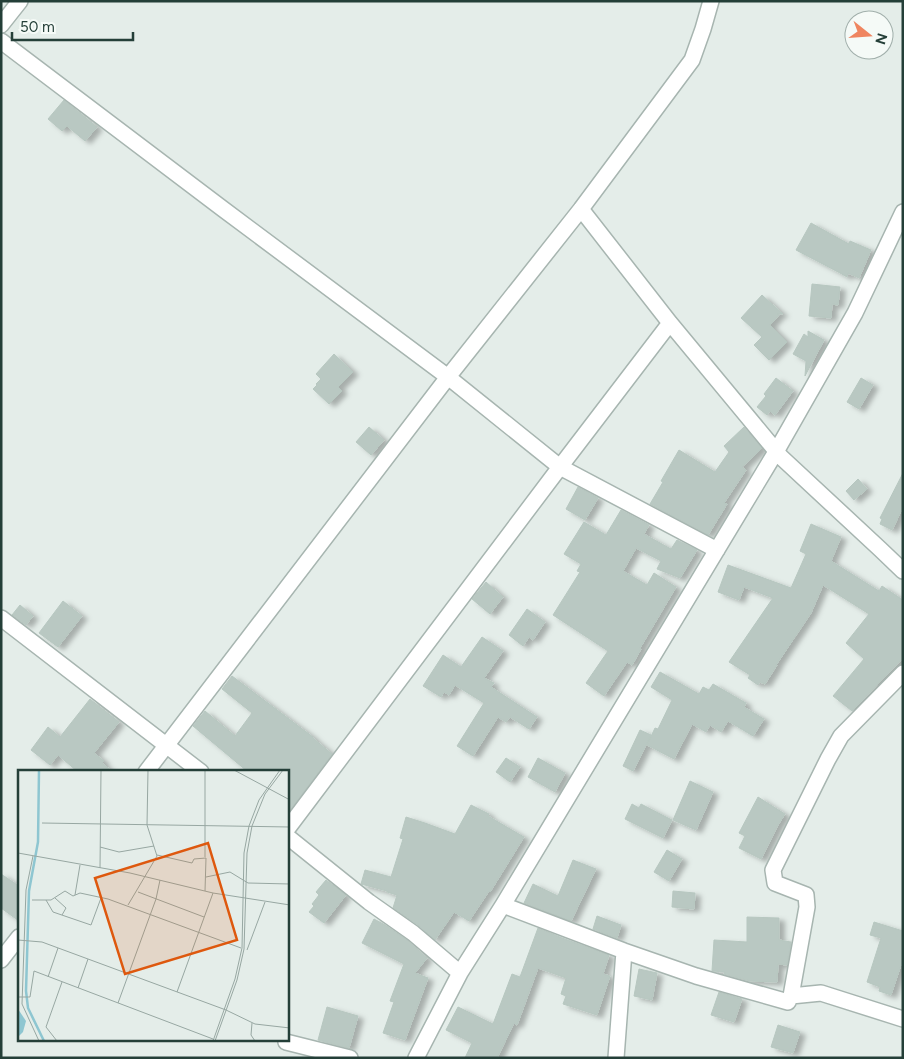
<svg xmlns="http://www.w3.org/2000/svg" width="904" height="1059" font-family="Figtree,sans-serif">
<style>
.building{fill:#b9c8c2;stroke:#b7c7c0;filter:url(#shadow)}
.lines{fill:none;stroke-linecap:round;stroke-linejoin:round}
.minor-casing{stroke:#a7b5b0;stroke-width:18}
.minor{stroke:#fff;stroke-width:15}
.inset-river{fill:none;stroke:#8ec6d1;stroke-width:2.5}
.inset-road{fill:none;stroke:#97a7a2;stroke-width:1}
.view{fill:#de580e;fill-opacity:0.15;stroke:#de580e;stroke-width:2.5}
.inset-edge{fill:none;stroke:#243f38;stroke-width:2.5}
</style>
<defs>
<filter id="shadow"><feDropShadow dx="5.5" dy="3" stdDeviation="2.5" flood-color="#0004"/></filter>
</defs>
<rect width="100%" height="100%" fill="#e4ede9"/>
<!-- building -->
<path class="building" d="M 64,100 L 97,127 L 85,141 L 67,126 L 62,131 L 48,119 Z
M 811,223 L 849,244 L 850,241 L 871,250 L 859,278 L 848,273 L 847,277 L 840,273 L 796,250 Z
M 812,284 L 840,287 L 838,305 L 832,304 L 831,318 L 809,316 Z
M 762,295 L 783,314 L 777,314 L 779,315 L 770,325 L 787,342 L 769,360 L 754,345 L 762,337 L 741,318 Z
M 808,331 L 824,340 L 805,376 L 806,361 L 793,354 L 804,334 L 808,337 Z
M 334,354 L 353,372 L 338,387 L 342,391 L 329,404 L 313,389 L 317,385 L 316,384 L 321,379 L 316,374 Z
M 776,378 L 793,391 L 775,415 L 770,411 L 767,415 L 757,407 L 766,396 L 764,394 Z
M 861,378 L 873,385 L 859,409 L 847,402 Z
M 369,427 L 384,440 L 371,455 L 356,442 Z
M 744,427 L 762,448 L 742,467 L 746,470 L 724,503 L 727,504 L 708,535 L 650,504 L 663,482 L 661,481 L 679,450 L 715,472 L 729,452 L 724,446 Z
M 903,473 L 903,507 L 892,530 L 880,524 L 882,519 L 880,518 Z
M 858,479 L 867,489 L 854,500 L 846,491 Z
M 578,487 L 598,498 L 585,520 L 566,509 Z
M 621,510 L 649,525 L 644,534 L 671,549 L 677,540 L 697,550 L 680,578 L 657,569 L 661,561 L 636,548 L 623,571 L 647,585 L 654,573 L 676,587 L 640,648 L 641,649 L 632,665 L 627,662 L 604,696 L 586,683 L 608,651 L 553,615 L 580,572 L 577,571 L 581,564 L 564,554 L 584,522 L 606,535 Z
M 811,524 L 841,537 L 831,561 L 879,591 L 882,586 L 903,600 L 903,658 L 852,711 L 833,696 L 864,659 L 846,643 L 869,614 L 823,585 L 811,613 L 776,665 L 777,665 L 765,684 L 760,682 L 758,685 L 748,678 L 750,675 L 729,662 L 773,598 L 744,587 L 739,600 L 718,592 L 728,565 L 791,588 L 806,554 L 800,551 Z
M 486,582 L 503,597 L 490,614 L 472,599 Z
M 63,601 L 82,616 L 58,647 L 39,633 Z
M 20,605 L 33,616 L 26,625 L 12,615 Z
M 527,609 L 545,622 L 533,640 L 529,637 L 523,646 L 509,635 Z
M 482,637 L 503,651 L 484,678 L 494,683 L 491,687 L 537,717 L 529,729 L 510,717 L 506,722 L 498,717 L 473,756 L 457,746 L 484,703 L 455,685 L 449,695 L 444,692 L 441,697 L 423,686 L 443,655 L 461,667 Z
M 660,672 L 699,694 L 703,687 L 709,690 L 713,684 L 746,703 L 744,707 L 764,719 L 753,736 L 728,721 L 721,732 L 710,725 L 706,732 L 692,724 L 674,759 L 647,745 L 655,728 L 658,729 L 672,700 L 651,687 Z
M 232,676 L 313,737 L 313,738 L 332,754 L 288,813 L 288,772 L 248,772 L 193,726 L 205,711 L 235,736 L 252,713 L 222,689 Z
M 90,699 L 119,722 L 94,753 L 104,761 L 102,763 L 113,772 L 78,772 L 58,755 L 50,765 L 31,750 L 48,727 L 60,737 Z
M 640,730 L 651,735 L 633,771 L 623,766 Z
M 506,758 L 520,767 L 510,782 L 496,772 Z
M 538,758 L 565,773 L 555,792 L 528,777 Z
M 690,781 L 713,792 L 696,830 L 673,820 Z
M 758,797 L 785,814 L 778,825 L 761,859 L 739,848 L 745,836 L 739,833 Z
M 632,804 L 639,808 L 641,804 L 672,820 L 663,838 L 625,819 Z
M 471,805 L 489,814 L 488,816 L 524,837 L 490,892 L 489,891 L 469,921 L 454,912 L 435,940 L 418,925 L 393,908 L 397,895 L 387,892 L 387,891 L 361,884 L 365,870 L 391,877 L 403,839 L 400,838 L 406,817 L 425,823 L 455,834 Z
M 667,850 L 682,859 L 669,881 L 654,872 Z
M 573,860 L 596,869 L 571,921 L 524,903 L 533,884 L 558,896 Z
M 1,874 L 19,886 L 19,921 L 1,908 Z
M 326,880 L 346,895 L 324,923 L 309,912 L 314,906 L 312,904 L 319,895 L 316,892 Z
M 673,891 L 695,893 L 694,909 L 672,907 Z
M 597,916 L 621,925 L 617,938 L 593,929 Z
M 747,917 L 779,918 L 779,940 L 791,942 L 787,965 L 778,964 L 777,982 L 750,981 L 724,974 L 725,972 L 712,971 L 714,940 L 747,942 Z
M 374,919 L 385,925 L 407,940 L 427,958 L 415,973 L 428,978 L 405,1040 L 383,1033 L 394,1002 L 390,1001 L 404,964 L 362,943 Z
M 874,922 L 903,931 L 903,959 L 891,995 L 879,991 L 880,987 L 867,982 L 881,938 L 870,935 Z
M 538,928 L 562,938 L 609,955 L 603,974 L 610,976 L 597,1015 L 563,1004 L 566,996 L 561,994 L 566,978 L 538,968 L 517,1025 L 514,1023 L 497,1058 L 465,1058 L 472,1043 L 446,1030 L 458,1007 L 493,1024 L 512,974 L 520,977 Z
M 639,969 L 657,973 L 652,1000 L 634,996 Z
M 719,992 L 742,999 L 734,1022 L 711,1015 Z
M 327,1007 L 358,1016 L 349,1048 L 318,1040 Z
M 778,1025 L 800,1032 L 793,1053 L 771,1047 Z"/>
<g class="lines">
<defs>
<path id="minor" d="M 1,25 L 20,1
M 1,41 L 223,209 L 448,377 L 560,467 L 717,550
M 581,209 L 670,323 L 781,457 L 880,549 L 903,571
M 1,618 L 201,772
M 146,772 L 448,377 L 581,209 L 692,60 L 703,29 L 711,1
M 288,828 L 560,467 L 670,323
M 288,837 L 369,902 L 413,933 L 460,973
M 503,905 L 624,951 L 696,976 L 788,1002 L 791,996 L 807,907 L 806,895 L 775,883 L 773,870 L 828,759 L 841,736 L 903,673
M 1,960 L 19,937
M 791,996 L 821,993 L 903,1019
M 286,1042 L 350,1058
M 416,1058 L 460,973 L 503,905 L 777,450 L 855,313 L 903,212
M 616,1058 L 624,951"/>
</defs>
<!-- minor casing -->
<use href="#minor" class="minor-casing"/>
<!-- minor -->
<use href="#minor" class="minor"/>
</g>
<!-- overview -->
<g transform="translate(18 770)">
<rect width="271" height="271" fill="#e4ede9"/>
<path d="M 0,239 L 8,251 L 5,262 L 0,267 Z" fill="#8ec6d1"/>
<path class="inset-river" d="M 21,0 L 20,72 L 11,121 L 8,221 L 10,238 L 26,271"/>
<path class="inset-road" d="M 187,0 L 187,87M 216,0 L 272,30M 24,53 L 272,57M 82,77 L 101,82 L 136,76M 0,83 L 112,103 L 195,123 L 272,135M 139,85 L 174,93 L 176,89 L 188,88 L 187,121M 15,86 L 8,120 L 4,234 L 21,271M 82,98 L 83,0M 188,107 L 212,102 L 230,113 L 272,114M 120,122 L 186,147M 57,125 L 62,95M 37,128 L 48,138 L 44,145M 14,130 L 33,130 L 47,121 L 55,126 L 62,123 L 90,129 L 223,178M 28,130 L 35,142 L 73,155 L 83,128M 110,135 L 139,86 L 129,55 L 130,0M 0,170 L 24,172 L 208,240 L 237,254 L 272,258M 229,180 L 247,132M 30,207 L 40,178M 60,218 L 70,189M 159,222 L 195,123M 0,227 L 12,227 L 16,201 L 195,269M 100,233 L 138,129 L 142,110M 234,253 L 233,265 L 237,271M 39,271 L 28,257 L 44,212M 195,271 L 217,209 L 224,178 L 226,83 L 231,56 L 241,30 L 262,0M 197,271 L 219,210 L 226,179 L 229,83 L 234,56 L 247,24 L 265,0"/>
<path class="view" d="M 190,73 L 219,170 L 107,204 L 77,108 Z"/>
<rect width="271" height="271" class="inset-edge"/>
</g>
<!-- border -->
<rect width="904" height="1059" fill="none" stroke="#243f38" stroke-width="5"/>
<!-- north arrow -->
<g transform="translate(869 35) rotate(107)"><circle r="24" fill="#f5faf7" stroke="#a1afab"/>
<path d="M0-4L9 19L0 12L-9 19Z" fill="#ef8560"/>
<text y="-8" font-size="14" font-weight="bold" text-anchor="middle" fill="#243f38">N</text>
</g>
<!-- scale -->
<path d="M12 32v8h121v-8" fill="none" stroke="#243f38" stroke-width="2.5"/>
<text x="20" y="32" font-size="15" fill="#243f38" stroke="#f5faf7" stroke-width="4" paint-order="stroke">50 m</text>
</svg>
